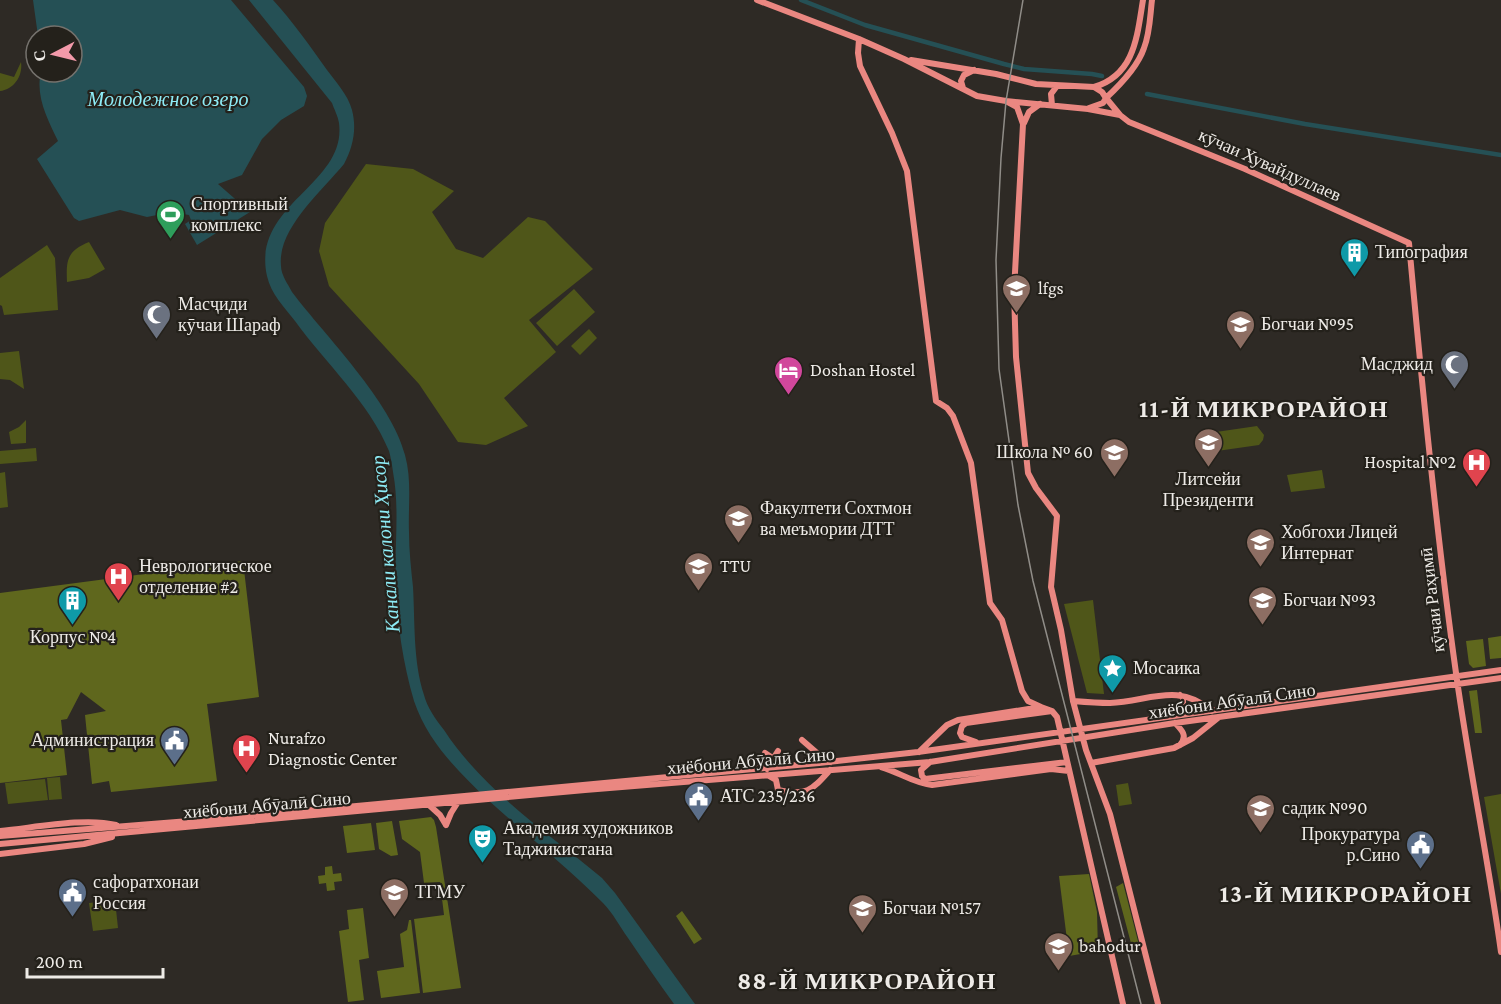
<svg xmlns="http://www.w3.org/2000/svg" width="1501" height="1004" font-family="'Crimson Pro',serif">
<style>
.green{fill:#4f5619}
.forest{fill:#5f671d}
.water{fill:#255055}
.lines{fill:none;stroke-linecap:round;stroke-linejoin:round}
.canal{stroke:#255055;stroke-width:4.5}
.secondary{stroke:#ea8781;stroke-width:6}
.rail{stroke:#908d88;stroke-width:1.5}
.labels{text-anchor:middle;stroke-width:4.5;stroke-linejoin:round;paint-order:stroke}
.street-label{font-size:18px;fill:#eeebe7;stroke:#24211b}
.poi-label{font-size:18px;fill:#eeebe7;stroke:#24211b;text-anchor:start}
.water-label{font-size:20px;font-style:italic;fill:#8eecf6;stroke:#24211b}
.district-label{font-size:24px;font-weight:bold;letter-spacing:1.5px;fill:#eeebe7;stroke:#24211b}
</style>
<rect width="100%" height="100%" fill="#2e2a25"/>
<!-- green -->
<path class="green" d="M 21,62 C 23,76 14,89 0,91 L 0,73 L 14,77 Z
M 366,164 L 413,169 L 454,191 L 432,212 L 456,249 L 483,258 L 528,217 L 545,221 L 593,269 L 529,320 L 556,352 L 504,398 L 528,426 L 486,445 L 458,442 L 419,384 L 329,286 L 319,251 L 325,223 Z
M 89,242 L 105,269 L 89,278 L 67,282 C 66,260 67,251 89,242 Z
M 47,245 L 55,258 L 58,310 L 4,315 L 2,306 L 0,305 L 0,278 Z
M 574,289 L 595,312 L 557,346 L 536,323 Z
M 589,329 L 597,338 L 580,355 L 571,346 Z
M 19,351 L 24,389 L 10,380 L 0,379 L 0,353 Z
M 26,420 L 26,443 L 11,444 L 9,432 L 19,427 Z
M 1257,426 L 1264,435 L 1263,440 L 1259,445 L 1217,451 L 1212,449 L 1210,443 L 1211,436 L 1216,432 Z
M 36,448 L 37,461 L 0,464 L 0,451 Z
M 1322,470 L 1325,488 L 1291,492 L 1287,475 Z
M 5,472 L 8,507 L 0,508 L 0,473 Z
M 1093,600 L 1104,694 L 1087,693 L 1064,604 Z
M 60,777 L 62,799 L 49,800 L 47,778 Z
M 45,779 L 48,800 L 8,804 L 5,783 Z
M 1128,783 L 1132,804 L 1119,806 L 1116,785 Z
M 1501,794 L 1501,894 L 1484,797 Z
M 115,900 L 118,928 L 93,931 L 89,903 Z"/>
<!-- forest -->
<path class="forest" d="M 243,561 L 259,697 L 207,704 L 217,781 L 111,792 L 109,781 L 92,784 L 85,715 L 106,711 L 81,692 L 67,719 L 61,720 L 67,775 L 0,783 L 0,593 Z
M 1501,636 L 1501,658 L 1490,659 L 1488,638 Z
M 1483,639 L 1486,666 L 1473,668 L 1469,664 L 1466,641 Z
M 1477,690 L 1482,733 L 1475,733 L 1469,691 Z
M 431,817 L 434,820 L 436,827 L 461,988 L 423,993 L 414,919 L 444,915 L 440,882 L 424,883 L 420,852 L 402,839 L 399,821 Z
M 392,821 L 398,855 L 391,856 L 379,849 L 376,823 Z
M 371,823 L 375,850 L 347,853 L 343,826 Z
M 332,866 L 333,874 L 341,873 L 342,881 L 334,882 L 335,890 L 327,891 L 326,883 L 319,884 L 318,876 L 325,875 L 325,867 Z
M 1089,874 L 1097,912 L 1098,951 L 1069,956 L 1059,876 Z
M 1123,883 L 1139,945 L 1132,947 L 1116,887 Z
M 363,908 L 369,958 L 359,960 L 364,1000 L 348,1002 L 339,931 L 349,929 L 347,910 Z
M 682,911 L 702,939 L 694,944 L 676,916 Z
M 409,920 L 411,920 L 420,993 L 381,998 L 377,971 L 404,967 L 400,934 L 407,930 Z"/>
<!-- water -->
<path class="water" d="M 33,0 L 231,0 L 304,87 L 307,96 L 304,106 L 281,120 L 262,139 L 242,175 L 218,184 L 250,212 L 197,245 L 185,224 L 191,220 L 189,215 L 183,214 L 178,215 L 177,211 L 147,217 L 120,210 L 79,221 L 74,218 L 37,159 L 58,141 C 48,120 35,96 41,72 L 72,72 L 72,36 L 38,36 Z
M 249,0 L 273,0 C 293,22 310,46 327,70 C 336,82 348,95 352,110 C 357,129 353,147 344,164 C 322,191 277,229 281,266 C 281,275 288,284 292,292 C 326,337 391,401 405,455 C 412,480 408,507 409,532 C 409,550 411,569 413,587 C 415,622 413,661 424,695 C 427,707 436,720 444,730 C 484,791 547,832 602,878 L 615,893 L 695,1004 L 674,1004 C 658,982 643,960 628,938 C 620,927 613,913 603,903 C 566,866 525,834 487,799 C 457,770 428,742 414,701 C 403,664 397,623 396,585 C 394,547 400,510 393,472 C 392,465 391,458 389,451 C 369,402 326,364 295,321 C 284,307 271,294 267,276 C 251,204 347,185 339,123 C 338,116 334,109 332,103 Z"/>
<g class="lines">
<!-- canal -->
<path class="canal" d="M 801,0 L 865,25 L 1004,64 L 1024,69 L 1092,74 L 1102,76
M 1147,94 L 1305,124 L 1501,155"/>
<!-- secondary -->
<path class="secondary" d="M 757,0 L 859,39 L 904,59 L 977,96 L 1006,101 L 1088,109 L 1120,115
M 1152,0 C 1150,16 1150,33 1144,48 C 1138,66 1120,85 1106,98 L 1120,115 L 1129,122 L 1245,169 L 1409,243 C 1422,387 1436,531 1456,673 C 1469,767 1488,859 1501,952
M 859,39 L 858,53 L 860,66 L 892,133 L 907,171 L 936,401 L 947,408 L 953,416 L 971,463 L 990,603 L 1002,620 L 1022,691 L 1028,701 L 1041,707
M 911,60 L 996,74 L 1036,84 L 1094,87 L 1102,92 L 1106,98 L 1103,103 L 1089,108
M 1094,87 C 1135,75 1137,36 1143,0
M 963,88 L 961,81 L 964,75 L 974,70
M 1006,101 L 1017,107 L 1023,124 L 1014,291 L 1016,357 L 1028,473 L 1036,488 L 1057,516 L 1051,587 L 1061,630 L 1073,701 L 1086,750 L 1110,814 L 1158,1004
M 1052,105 L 1051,94 L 1057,86
M 1024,123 L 1029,112 L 1040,104
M 1073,701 C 1085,702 1098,703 1110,703 C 1150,701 1178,682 1212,711
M 1174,716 L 1183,706 L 1183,698 L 1180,695
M 1175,723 C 1182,730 1188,736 1180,745
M 802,740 L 817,753 L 831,762
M 976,742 L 962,737 L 960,733 L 962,726 L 966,723 L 1052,711
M 919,752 L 947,725 L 958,720 L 1041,707 L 1052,711 L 1057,717 L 1123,1004
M 765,753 L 771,757 L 771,763
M 930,762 L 921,770 L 922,776 L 925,779 L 1067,762
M 1091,763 L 1174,748 L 1193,738 L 1218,718
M 881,767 C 899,772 913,783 932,785 L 1051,769 L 1069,771
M 767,769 L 778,751
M 769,776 L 776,780 L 778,790 C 807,796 811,791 830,770
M 429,805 L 440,815 L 446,825
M 446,825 L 451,813 L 458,802
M 0,831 C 33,828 85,817 116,825
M 0,836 L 227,818 L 819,763 L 918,752 L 1501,670
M 0,844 L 585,790 L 930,762 L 1175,723 L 1501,678
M 0,854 L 84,844 L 112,837"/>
<!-- rail -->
<path class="rail" d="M 1023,0 L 1006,101 L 1001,158 L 996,260 L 999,369 L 1018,505 L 1033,581 L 1141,1004"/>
</g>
<!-- icons -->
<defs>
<symbol id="stadium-pin" viewBox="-11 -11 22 30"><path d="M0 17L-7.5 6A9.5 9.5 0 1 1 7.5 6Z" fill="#2e9e5b" stroke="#24211b"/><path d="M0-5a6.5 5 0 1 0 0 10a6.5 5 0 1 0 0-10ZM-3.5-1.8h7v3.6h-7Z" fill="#fff"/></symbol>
<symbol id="building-pin" viewBox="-11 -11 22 30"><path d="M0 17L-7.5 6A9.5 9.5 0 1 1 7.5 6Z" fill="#0f9aa8" stroke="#24211b"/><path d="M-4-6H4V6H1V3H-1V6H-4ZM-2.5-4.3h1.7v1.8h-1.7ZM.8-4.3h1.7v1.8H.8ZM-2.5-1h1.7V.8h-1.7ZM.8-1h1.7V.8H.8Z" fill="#fff"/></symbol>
<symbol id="school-pin" viewBox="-11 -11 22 30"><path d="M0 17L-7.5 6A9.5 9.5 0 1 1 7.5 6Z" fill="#8d6e63" stroke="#24211b"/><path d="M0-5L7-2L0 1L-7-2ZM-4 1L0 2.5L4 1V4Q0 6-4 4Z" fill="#fff"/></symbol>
<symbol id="mosque-pin" viewBox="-11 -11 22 30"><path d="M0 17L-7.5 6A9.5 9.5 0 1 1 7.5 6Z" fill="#6b7280" stroke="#24211b"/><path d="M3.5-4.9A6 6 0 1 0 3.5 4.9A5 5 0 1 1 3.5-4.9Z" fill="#fff"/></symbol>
<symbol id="hotel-pin" viewBox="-11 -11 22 30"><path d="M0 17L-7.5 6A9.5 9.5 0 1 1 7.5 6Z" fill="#d1479c" stroke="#24211b"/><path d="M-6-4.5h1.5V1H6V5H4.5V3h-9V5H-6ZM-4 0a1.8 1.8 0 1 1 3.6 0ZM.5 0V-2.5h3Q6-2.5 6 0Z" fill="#fff"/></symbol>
<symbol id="hospital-pin" viewBox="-11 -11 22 30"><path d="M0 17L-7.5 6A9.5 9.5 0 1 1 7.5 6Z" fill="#e0444e" stroke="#24211b"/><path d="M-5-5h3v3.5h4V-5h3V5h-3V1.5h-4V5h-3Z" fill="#fff"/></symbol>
<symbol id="university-pin" viewBox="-11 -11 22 30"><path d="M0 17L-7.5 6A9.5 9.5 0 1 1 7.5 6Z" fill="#8d6e63" stroke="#24211b"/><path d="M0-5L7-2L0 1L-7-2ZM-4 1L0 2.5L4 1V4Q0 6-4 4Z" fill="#fff"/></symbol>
<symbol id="sight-pin" viewBox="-11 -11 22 30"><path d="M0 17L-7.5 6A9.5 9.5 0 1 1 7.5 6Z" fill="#0f9aa8" stroke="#24211b"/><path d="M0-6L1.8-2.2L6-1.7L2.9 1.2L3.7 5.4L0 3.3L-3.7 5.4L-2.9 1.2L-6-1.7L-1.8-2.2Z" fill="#fff"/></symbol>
<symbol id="civic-pin" viewBox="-11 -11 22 30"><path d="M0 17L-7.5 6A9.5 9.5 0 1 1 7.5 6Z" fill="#5c6f8a" stroke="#24211b"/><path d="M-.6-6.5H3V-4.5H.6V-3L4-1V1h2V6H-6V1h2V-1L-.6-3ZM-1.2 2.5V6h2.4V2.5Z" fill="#fff"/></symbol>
<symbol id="theatre-pin" viewBox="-11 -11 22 30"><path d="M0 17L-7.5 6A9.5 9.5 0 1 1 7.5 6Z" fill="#0f9aa8" stroke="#24211b"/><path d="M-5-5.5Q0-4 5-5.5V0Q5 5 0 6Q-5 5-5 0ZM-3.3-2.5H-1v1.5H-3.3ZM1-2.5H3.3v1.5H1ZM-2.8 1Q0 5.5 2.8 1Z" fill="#fff"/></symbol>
</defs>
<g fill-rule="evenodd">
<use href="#stadium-pin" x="154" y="198" width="33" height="45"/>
<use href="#building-pin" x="1338" y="236" width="33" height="45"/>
<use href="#school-pin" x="1000" y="272" width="33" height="45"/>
<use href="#mosque-pin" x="140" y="298" width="33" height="45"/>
<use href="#school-pin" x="1224" y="308" width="33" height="45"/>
<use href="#mosque-pin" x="1438" y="348" width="33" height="45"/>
<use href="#hotel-pin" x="772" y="354" width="33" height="45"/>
<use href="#school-pin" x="1192" y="426" width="33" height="45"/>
<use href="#school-pin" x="1098" y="436" width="33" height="45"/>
<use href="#hospital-pin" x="1460" y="446" width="33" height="45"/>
<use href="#university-pin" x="722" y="502" width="33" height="45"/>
<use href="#school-pin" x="1244" y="526" width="33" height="45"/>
<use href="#university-pin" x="682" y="550" width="33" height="45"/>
<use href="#hospital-pin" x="102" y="560" width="33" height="45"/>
<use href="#building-pin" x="56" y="584" width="33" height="45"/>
<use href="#school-pin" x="1246" y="584" width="33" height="45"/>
<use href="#sight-pin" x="1096" y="652" width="33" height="45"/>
<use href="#civic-pin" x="158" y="724" width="33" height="45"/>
<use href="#hospital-pin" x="230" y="732" width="33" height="45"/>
<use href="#civic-pin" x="682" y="780" width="33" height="45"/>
<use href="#school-pin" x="1244" y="792" width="33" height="45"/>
<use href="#theatre-pin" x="466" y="822" width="33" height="45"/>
<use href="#civic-pin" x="1404" y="828" width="33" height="45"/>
<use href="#civic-pin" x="56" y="876" width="33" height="45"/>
<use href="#university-pin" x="378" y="876" width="33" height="45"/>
<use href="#school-pin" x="846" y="892" width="33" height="45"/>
<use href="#school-pin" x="1042" y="930" width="33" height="45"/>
</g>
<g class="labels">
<!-- street labels -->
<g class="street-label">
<text transform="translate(1270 165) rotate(24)" y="6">кӯчаи Хувайдуллаев</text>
<text transform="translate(1432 600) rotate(-97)" y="6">кӯчаи Раҳимӣ</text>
<text transform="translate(1232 701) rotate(-8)" y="6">хиёбони Абӯалӣ Сино</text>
<text transform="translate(751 761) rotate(-5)" y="6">хиёбони Абӯалӣ Сино</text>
<text transform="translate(267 805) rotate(-5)" y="6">хиёбони Абӯалӣ Сино</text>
</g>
<!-- poi labels -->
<g class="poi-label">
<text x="191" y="210">Спортивный<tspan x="191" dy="21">комплекс</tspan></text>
<text x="1375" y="258">Типография</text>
<text x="1038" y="294">lfgs</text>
<text x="178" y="310">Масҷиди<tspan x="178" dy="21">кӯчаи Шараф</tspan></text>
<text x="1261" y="330">Богчаи №95</text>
<text x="1433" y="370" text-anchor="end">Масджид</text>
<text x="810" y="376">Doshan Hostel</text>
<text x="1093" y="458" text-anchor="end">Школа № 60</text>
<text x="1456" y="468" text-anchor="end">Hospital №2</text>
<text x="1208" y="485" text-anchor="middle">Литсейи<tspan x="1208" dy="21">Президенти</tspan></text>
<text x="760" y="514">Факултети Сохтмон<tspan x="760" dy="21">ва меъмории ДТТ</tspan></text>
<text x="1281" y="538">Хобгохи Лицей<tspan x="1281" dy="21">Интернат</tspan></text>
<text x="139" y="572">Неврологическое<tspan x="139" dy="21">отделение #2</tspan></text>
<text x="720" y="572">TTU</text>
<text x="1283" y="606">Богчаи №93</text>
<text x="73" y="643" text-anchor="middle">Корпус №4</text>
<text x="1133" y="674">Мосаика</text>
<text x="268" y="744">Nurafzo<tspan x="268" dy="21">Diagnostic Center</tspan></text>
<text x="154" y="746" text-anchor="end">Администрация</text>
<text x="720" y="802">АТС 235/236</text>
<text x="1282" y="814">садик №90</text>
<text x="503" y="834">Академия художников<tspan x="503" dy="21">Таджикистана</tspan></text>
<text x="1400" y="840" text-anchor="end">Прокуратура<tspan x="1400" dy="21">р.Сино</tspan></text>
<text x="93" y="888">сафоратхонаи<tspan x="93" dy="21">Россия</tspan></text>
<text x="415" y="898">ТГМУ</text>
<text x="883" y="914">Богчаи №157</text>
<text x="1079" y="952">bahodur</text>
</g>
<!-- water labels -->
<g class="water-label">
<text x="168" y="106">Молодежное озеро</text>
<text transform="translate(385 544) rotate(-95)" y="7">Канали калони Ҳисор</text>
</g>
<!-- district labels -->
<g class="district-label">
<text x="1264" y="417">11-Й МИКРОРАЙОН</text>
<text x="1346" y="902">13-Й МИКРОРАЙОН</text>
<text x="867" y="989">88-Й МИКРОРАЙОН</text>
</g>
</g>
<!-- north arrow -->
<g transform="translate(54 54) rotate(263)"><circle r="28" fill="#24211b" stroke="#75726d" stroke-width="1.5"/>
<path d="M0-4.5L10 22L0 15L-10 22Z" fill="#f39aaa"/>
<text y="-9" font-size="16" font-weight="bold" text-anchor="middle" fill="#eeebe7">С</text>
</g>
<!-- scale -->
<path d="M27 968v9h136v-9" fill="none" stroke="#eeebe7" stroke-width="3"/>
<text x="36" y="968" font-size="18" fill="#eeebe7" stroke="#24211b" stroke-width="4.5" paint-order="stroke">200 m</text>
</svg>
